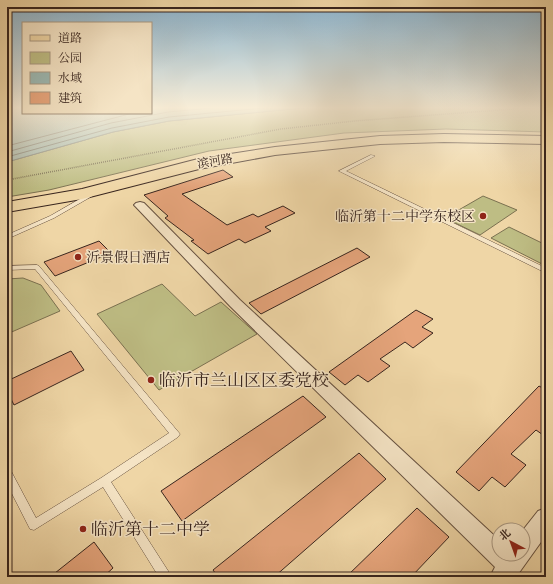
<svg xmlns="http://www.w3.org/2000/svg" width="553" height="584" font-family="'Libre Bodoni','Noto Serif SC',serif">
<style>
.green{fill:#bebd84;stroke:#7b7151}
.water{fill:#9cb7b0;stroke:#747d76}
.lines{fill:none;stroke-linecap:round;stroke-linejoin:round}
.shore{stroke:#6a6e67;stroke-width:1}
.building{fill:#e5a47b;stroke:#38251e}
.service-casing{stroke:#665140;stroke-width:1}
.minor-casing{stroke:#665140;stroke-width:2}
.primary-casing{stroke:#38251e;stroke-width:2}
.path{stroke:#38251e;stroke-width:1.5;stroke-dasharray:0.5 1.5;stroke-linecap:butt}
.service{fill:#f5e4c5;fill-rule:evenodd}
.minor{fill:#f5e4c5;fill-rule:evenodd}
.primary{fill:#efd6a6;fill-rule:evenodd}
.poi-dot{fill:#8f2418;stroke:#f5e4c5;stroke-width:1.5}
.labels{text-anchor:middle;stroke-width:3;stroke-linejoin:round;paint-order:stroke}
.far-street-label{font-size:12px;fill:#38251e;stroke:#f5e4c5}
.poi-label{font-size:14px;fill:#38251e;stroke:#f5e4c5;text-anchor:end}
.near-poi-label{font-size:17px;fill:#38251e;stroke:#f5e4c5;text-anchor:start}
</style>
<rect width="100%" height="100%" fill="#efd6a6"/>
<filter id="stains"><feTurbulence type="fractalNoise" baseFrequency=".005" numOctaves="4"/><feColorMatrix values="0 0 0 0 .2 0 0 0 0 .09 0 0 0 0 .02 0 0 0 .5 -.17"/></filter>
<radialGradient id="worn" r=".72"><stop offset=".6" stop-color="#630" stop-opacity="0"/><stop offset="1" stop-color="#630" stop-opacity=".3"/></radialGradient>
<!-- green -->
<path class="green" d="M 313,107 L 546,107 L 546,132 L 446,129 L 344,133 L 209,151 L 49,190 L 7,197 L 7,162 L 113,132 L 169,121 Z
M 483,196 L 517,210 L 480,235 L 451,221 L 455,218 L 450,215 Z
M 509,227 L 546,245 L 546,266 L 491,238 Z
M 23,278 L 41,285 L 60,311 L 7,334 L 7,279 Z
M 162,284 L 195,316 L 221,302 L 257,334 L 159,390 L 97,314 Z"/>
<!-- water -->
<path class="water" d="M 7,107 L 23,107 L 23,113 L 151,113 L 151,107 L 313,107 L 169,121 L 113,132 L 7,162 Z"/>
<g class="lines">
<!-- shore -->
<path class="shore" d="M 7,146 L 133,113
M 7,152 L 111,123 L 168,112 L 222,107
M 7,157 L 112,128 L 169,117 L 273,107"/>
</g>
<!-- building -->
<path class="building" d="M 223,170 L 233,177 L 182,194 L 227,225 L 253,214 L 258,217 L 283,206 L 295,213 L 265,227 L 271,231 L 245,243 L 239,239 L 208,254 L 191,241 L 194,240 L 165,218 L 168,216 L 144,195 Z
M 99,241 L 111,253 L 55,276 L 44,262 Z
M 357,248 L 370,257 L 261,314 L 249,303 Z
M 416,310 L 433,319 L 422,327 L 433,333 L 413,348 L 405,342 L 380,359 L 390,366 L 368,382 L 358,375 L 345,385 L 329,372 Z
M 71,351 L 84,370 L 14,405 L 7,391 L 7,381 Z
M 539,386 L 546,390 L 546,437 L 536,430 L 511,454 L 526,465 L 505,487 L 492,477 L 479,491 L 456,472 Z
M 303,396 L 326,417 L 182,521 L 161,491 Z
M 359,453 L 386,479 L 274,577 L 218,577 L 213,570 Z
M 417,508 L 449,537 L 411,577 L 346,577 Z
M 94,542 L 113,568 L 103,577 L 50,577 Z"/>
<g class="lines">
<defs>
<path id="service" d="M 371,155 L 375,156 L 346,171 L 546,268 L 546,273 L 339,171 Z
M 92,192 L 94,193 L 94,195 L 54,218 L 7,239 L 7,235 L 50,216 Z
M 37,265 L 39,266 L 180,434 L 178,437 L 111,482 L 172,577 L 159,577 L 103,487 L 34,530 L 30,529 L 7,484 L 7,469 L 11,471 L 36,518 L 101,478 L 169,433 L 35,269 L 7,270 L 7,266 Z"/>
<path id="minor" d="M 140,202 L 144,203 L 240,300 L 499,540 L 499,554 L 523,554 L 523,530 L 538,511 L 546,508 L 546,535 L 516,577 L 490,577 L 495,567 L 230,306 L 136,207 L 134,205 L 136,203 Z"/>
<path id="primary" d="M 444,134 L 546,136 L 546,144 L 444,142 L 380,144 L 275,155 L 199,169 L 82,199 L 7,212 L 7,202 L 82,189 L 198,159 L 275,147 L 380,136 Z"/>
</defs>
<!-- service casing -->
<use href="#service" class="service-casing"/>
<!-- minor casing -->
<use href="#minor" class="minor-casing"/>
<!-- primary casing -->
<use href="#primary" class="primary-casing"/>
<!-- path -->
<path class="path" d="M 7,180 L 281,129 L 354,121 L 540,107"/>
<!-- service -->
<use href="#service" class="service"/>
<!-- minor -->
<use href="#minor" class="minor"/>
<!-- primary -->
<use href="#primary" class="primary"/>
</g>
<!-- sky -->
<linearGradient id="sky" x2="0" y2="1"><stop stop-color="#89b5d2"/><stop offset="0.57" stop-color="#f8edd7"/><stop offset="1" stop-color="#f8edd7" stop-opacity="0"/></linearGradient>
<rect width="553" height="189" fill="url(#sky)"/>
<!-- markers -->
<g class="poi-dot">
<circle cx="483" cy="216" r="4"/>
<circle cx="78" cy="257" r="4"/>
<circle cx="151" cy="380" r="4"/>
<circle cx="83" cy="529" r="4"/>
</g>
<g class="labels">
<!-- far-street labels -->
<g class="far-street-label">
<text transform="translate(215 161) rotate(-10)" y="4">滨河路</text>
</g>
<!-- poi labels -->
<g class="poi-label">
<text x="475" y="221">临沂第十二中学东校区</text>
<text x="86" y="262" text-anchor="start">沂景假日酒店</text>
</g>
<!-- near-poi labels -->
<g class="near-poi-label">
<text x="159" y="386">临沂市兰山区区委党校</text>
<text x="91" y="535">临沂第十二中学</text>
</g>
</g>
<!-- margin -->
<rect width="553" height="584" fill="none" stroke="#efd6a6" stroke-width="24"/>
<rect x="8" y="8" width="537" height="568" fill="none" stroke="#38251e" stroke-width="2"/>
<rect x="12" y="12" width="529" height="560" fill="none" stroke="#38251e"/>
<!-- legend -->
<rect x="22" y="22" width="130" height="92" fill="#f5e4c5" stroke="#a99882"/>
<rect x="30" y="35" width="20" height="6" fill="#efd6a6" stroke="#a99882"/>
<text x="58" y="42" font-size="12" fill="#38251e">道路</text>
<rect x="30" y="52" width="20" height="12" fill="#bebd84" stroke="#a99882"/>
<text x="58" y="62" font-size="12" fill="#38251e">公园</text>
<rect x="30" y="72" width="20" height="12" fill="#9cb7b0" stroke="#a99882"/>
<text x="58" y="82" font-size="12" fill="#38251e">水域</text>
<rect x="30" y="92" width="20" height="12" fill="#e5a47b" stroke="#a99882"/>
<text x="58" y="102" font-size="12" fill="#38251e">建筑</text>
<!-- north arrow -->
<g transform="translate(511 542) rotate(319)"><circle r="19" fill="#f5e4c5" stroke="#a99882"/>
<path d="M0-3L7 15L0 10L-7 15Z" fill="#8f2418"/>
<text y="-6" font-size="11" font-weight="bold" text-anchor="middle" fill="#38251e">北</text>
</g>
<rect width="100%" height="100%" filter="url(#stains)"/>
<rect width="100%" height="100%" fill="url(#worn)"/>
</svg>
